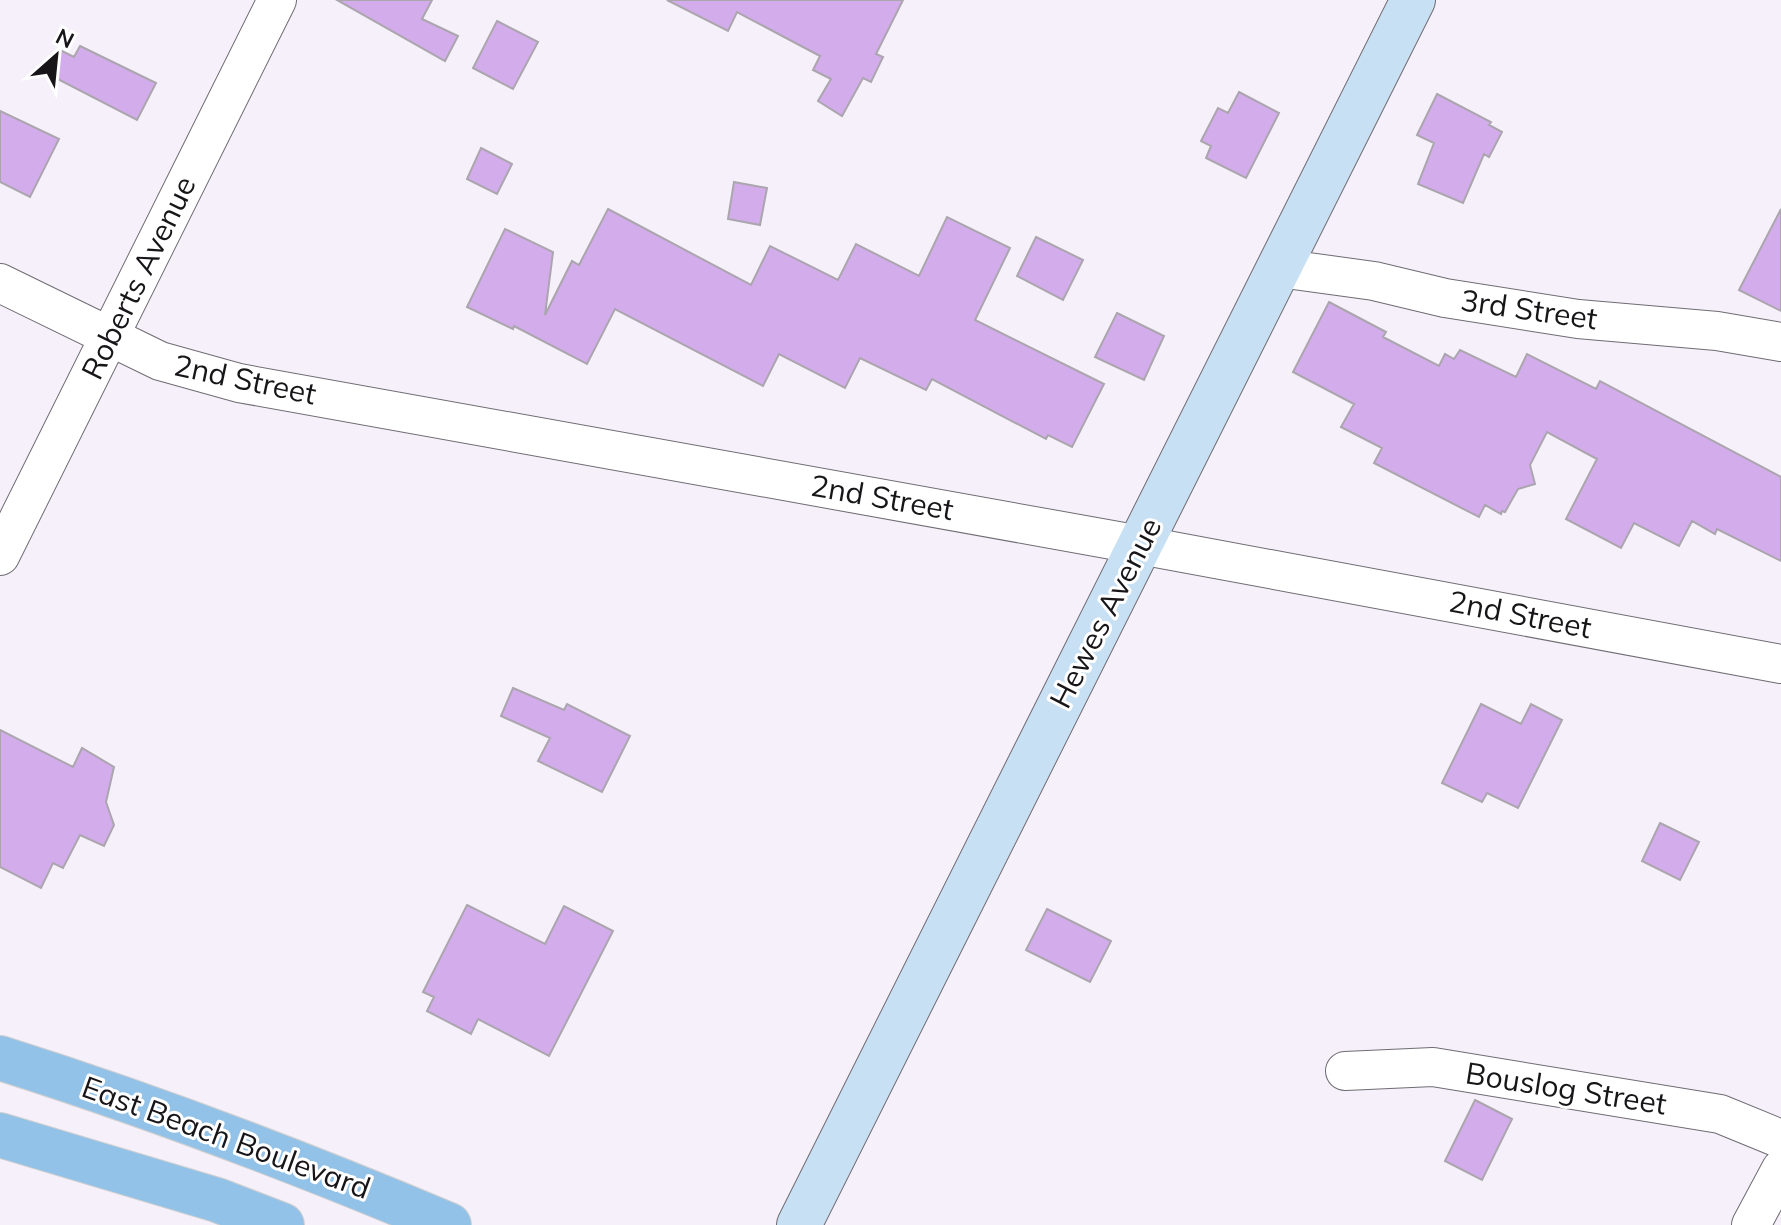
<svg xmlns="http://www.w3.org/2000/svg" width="1781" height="1225" font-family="Mulish,sans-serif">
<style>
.building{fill:#d3adeb;stroke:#aba5ae;stroke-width:2}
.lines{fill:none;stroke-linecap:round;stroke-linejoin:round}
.street-casing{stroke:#706c73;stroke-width:40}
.secondary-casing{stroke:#706c73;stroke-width:46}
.primary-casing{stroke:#d1d0d1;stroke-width:46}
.street{stroke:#fff;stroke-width:38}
.secondary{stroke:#c8e0f3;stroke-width:44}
.primary{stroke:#92c2e7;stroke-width:44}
.labels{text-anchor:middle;stroke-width:6;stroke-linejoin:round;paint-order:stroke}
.street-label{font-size:30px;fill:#171518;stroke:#fff}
</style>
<rect width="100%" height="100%" fill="#f5f0f9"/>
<!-- building -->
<path class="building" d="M 337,0 L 432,0 L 422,19 L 458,36 L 445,61 Z
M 667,0 L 903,0 L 876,54 L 883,57 L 871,82 L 863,78 L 842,116 L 818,101 L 831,79 L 813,70 L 820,56 L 737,12 L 728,31 Z
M 497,21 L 538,42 L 513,89 L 473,68 Z
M 80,46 L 156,83 L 137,120 L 48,74 L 60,50 L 74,57 Z
M 1239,92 L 1279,113 L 1246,178 L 1206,158 L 1211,146 L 1201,141 L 1218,108 L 1228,113 Z
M 1437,94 L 1491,122 L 1489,125 L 1502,132 L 1489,157 L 1484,154 L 1463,203 L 1418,184 L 1434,143 L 1417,135 Z
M 0,111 L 59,139 L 30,197 L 0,182 Z
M 481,148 L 512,164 L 497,194 L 467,179 Z
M 734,182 L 767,188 L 760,225 L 728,219 Z
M 608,209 L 751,285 L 770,246 L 838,280 L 856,244 L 919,276 L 947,217 L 1010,248 L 975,320 L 1104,384 L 1072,447 L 1048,435 L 1046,439 L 932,379 L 926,390 L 860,358 L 845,388 L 779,354 L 763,386 L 615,309 L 587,364 L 514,326 L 513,329 L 467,307 L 505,229 L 553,252 L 545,315 L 572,261 L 579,265 Z
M 1781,209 L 1781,311 L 1739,290 Z
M 1036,237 L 1083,260 L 1063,300 L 1017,276 Z
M 1329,302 L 1386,332 L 1383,337 L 1439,366 L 1445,354 L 1454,359 L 1460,350 L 1516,377 L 1527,354 L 1596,389 L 1600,381 L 1781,477 L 1781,561 L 1717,529 L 1715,534 L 1692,521 L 1679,546 L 1634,523 L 1621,548 L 1566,519 L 1597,459 L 1547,432 L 1530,465 L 1535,484 L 1518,489 L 1505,512 L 1502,511 L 1501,514 L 1485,505 L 1479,517 L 1374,463 L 1382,448 L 1341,427 L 1354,404 L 1293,372 Z
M 1117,313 L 1164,336 L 1144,380 L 1095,357 Z
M 513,688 L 564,710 L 567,704 L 630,736 L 602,792 L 538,761 L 550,738 L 501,716 Z
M 1481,704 L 1521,724 L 1531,704 L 1562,720 L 1518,808 L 1487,793 L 1482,802 L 1442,783 Z
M 0,730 L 73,767 L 82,748 L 114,767 L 106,802 L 114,825 L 104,846 L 80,835 L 63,868 L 53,863 L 41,888 L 0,867 Z
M 1660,823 L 1699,842 L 1680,880 L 1642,861 Z
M 467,905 L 545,944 L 564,906 L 613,931 L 549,1056 L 478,1019 L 471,1034 L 427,1011 L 434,997 L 423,992 Z
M 1047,909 L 1111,941 L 1090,982 L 1026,950 Z
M 1475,1100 L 1512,1119 L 1482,1180 L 1445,1161 Z"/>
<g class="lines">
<defs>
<path id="street" d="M 1279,268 L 1374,281 L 1445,298 L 1578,319 L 1717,331 L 1781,342
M 0,283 L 160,361 L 239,383 L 1140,545 L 1781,664
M 0,556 L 277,0
M 1345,1071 L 1433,1067 L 1720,1114 L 1781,1139
M 1751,1225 L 1781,1169"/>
<path id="secondary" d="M 799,1225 L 1413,0"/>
<path id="primary" d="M 0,1058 C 152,1106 302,1163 449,1225
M 0,1135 L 217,1200 L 282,1225"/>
</defs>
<!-- street casing -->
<use href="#street" class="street-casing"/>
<!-- secondary casing -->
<use href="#secondary" class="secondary-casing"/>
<!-- primary casing -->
<use href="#primary" class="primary-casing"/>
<!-- street -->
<use href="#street" class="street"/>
<!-- secondary -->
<use href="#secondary" class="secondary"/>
<!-- primary -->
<use href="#primary" class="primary"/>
</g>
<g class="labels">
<!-- street labels -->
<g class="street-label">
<text transform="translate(139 278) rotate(-64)" y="10">Roberts Avenue</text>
<text transform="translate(1529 310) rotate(8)" y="10">3rd Street</text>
<text transform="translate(245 380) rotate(12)" y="10">2nd Street</text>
<text transform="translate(882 498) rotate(10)" y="10">2nd Street</text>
<text transform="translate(1106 613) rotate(-63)" y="10">Hewes Avenue</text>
<text transform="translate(1520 615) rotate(11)" y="10">2nd Street</text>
<text transform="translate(1566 1089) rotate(9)" y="10">Bouslog Street</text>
<text transform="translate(226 1138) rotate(20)" y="10">East Beach Boulevard</text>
</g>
</g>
<!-- north arrow -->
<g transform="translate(56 56) rotate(27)" stroke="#ffffff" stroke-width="6" paint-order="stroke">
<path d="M0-6L14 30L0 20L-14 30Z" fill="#171518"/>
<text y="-12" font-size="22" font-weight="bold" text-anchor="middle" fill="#171518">N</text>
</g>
</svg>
